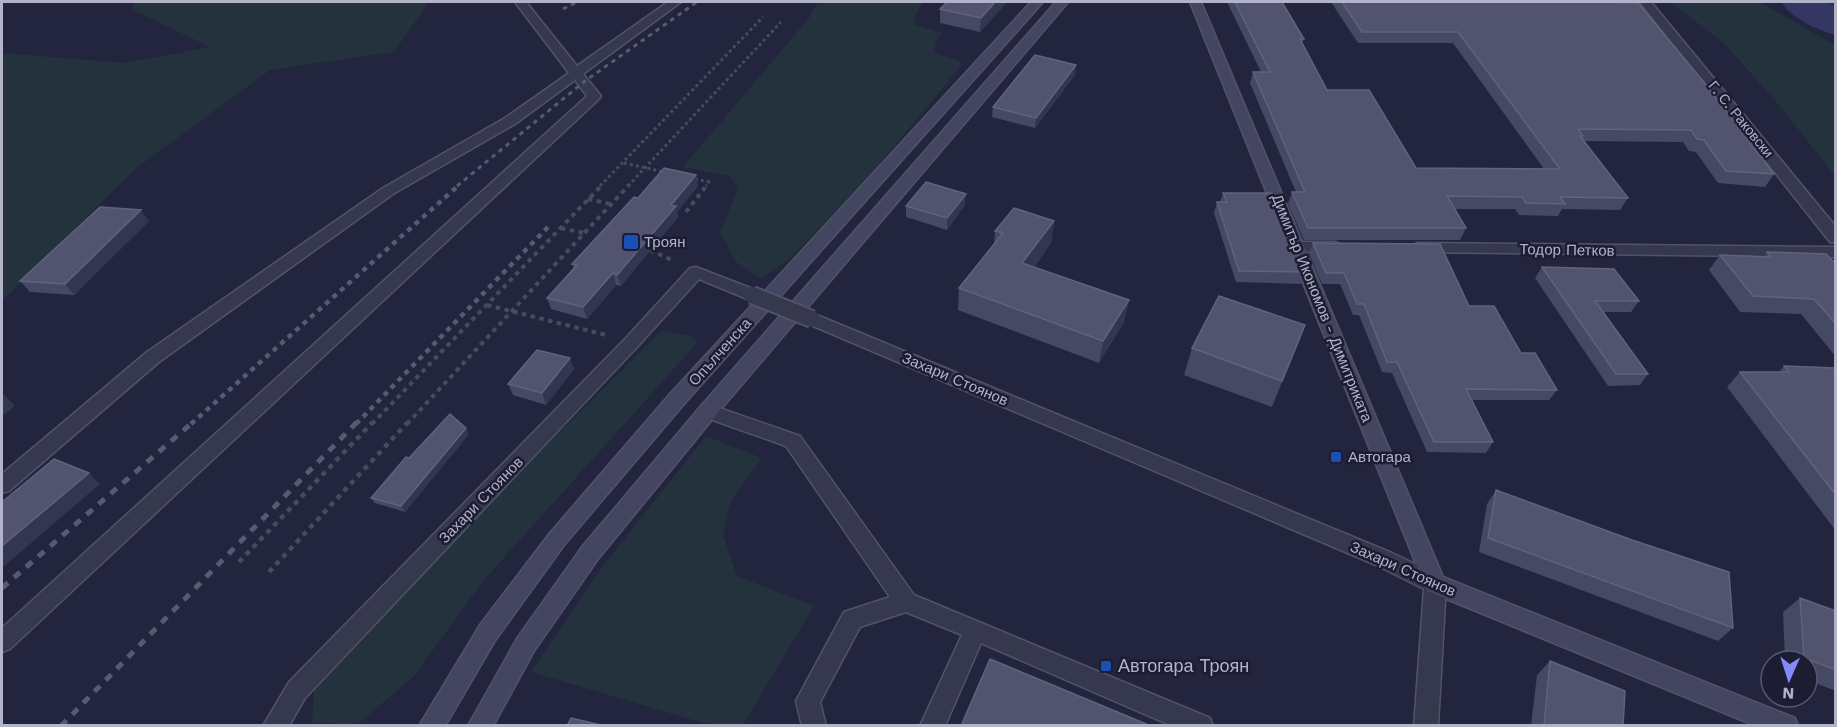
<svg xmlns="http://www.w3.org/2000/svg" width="1837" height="727" font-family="'Work Sans',sans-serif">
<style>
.green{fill:#24323e}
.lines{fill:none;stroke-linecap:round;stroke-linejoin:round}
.river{fill:#343762;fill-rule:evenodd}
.lane-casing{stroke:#515368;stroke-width:3}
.street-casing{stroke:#515368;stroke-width:3}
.secondary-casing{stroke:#515368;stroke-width:3}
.path-far2{stroke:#424f5b;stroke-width:3;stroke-dasharray:3 3;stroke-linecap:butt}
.path-far1{stroke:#424f5b;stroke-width:4;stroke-dasharray:4.5 4.5;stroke-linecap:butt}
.path{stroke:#424f5b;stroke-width:4.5;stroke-dasharray:5 5;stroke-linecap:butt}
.lane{fill:#36384d;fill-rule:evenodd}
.street{fill:#36384d;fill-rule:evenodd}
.secondary{fill:#444560;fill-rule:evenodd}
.rail-far2{stroke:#585a74;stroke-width:3;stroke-dasharray:4.5 4.5;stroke-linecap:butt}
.rail-far1{stroke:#585a74;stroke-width:4.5;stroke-dasharray:5 5;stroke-linecap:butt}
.rail{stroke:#585a74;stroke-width:5;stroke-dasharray:8 8;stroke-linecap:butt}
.street-bridge-casing{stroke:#515368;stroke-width:20;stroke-linecap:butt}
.street-bridge{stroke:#36384d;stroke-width:16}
.wall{fill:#464964}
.shaded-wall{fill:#333650}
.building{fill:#52546f;stroke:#61637d;stroke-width:1.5}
.transit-dot{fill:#1a4fb4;stroke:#1c1d32;stroke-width:2}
.labels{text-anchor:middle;stroke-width:5;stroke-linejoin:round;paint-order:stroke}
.far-street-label{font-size:14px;fill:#b2b3c8;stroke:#1c1d32}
.poi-label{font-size:15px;fill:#b2b3c8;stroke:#1c1d32;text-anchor:start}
.street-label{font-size:15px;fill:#b2b3c8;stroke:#1c1d32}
.near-poi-label{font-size:18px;fill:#b2b3c8;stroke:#1c1d32;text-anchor:start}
</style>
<rect width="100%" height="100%" fill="#22253d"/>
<!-- green -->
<path class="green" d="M 133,2 L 429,2 L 394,52 L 270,70 L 135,169 L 2,301 L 2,53 L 125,63 L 210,47 L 133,10 Z
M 819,2 L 924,2 L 914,17 L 915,25 L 942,33 L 936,42 L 934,53 L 961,61 L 961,66 L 872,173 L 791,258 L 761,279 L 736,262 L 720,232 L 738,188 L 730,176 L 683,167 L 809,18 L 813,9 Z
M 1670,2 L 1759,2 L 1835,45 L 1835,176 L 1784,111 L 1725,44 Z
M 662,330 L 691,336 L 698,342 L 484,580 L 414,676 L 357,725 L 312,723 L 314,689 L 410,581 Z
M 706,436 L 762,458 L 731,501 L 723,535 L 737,576 L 814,606 L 743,725 L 710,725 L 531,672 L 602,567 Z"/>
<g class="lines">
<!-- river -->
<path class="river" d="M 1781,2 L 1827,2 L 1836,6 L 1836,35 C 1816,30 1792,18 1781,2 Z"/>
<defs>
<path id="lane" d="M 515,2 L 526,2 L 577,66 L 668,2 L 681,2 L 583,74 L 601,96 L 599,99 L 10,649 L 2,652 L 2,628 L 587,96 L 575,80 L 515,124 L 393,194 L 159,362 L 9,491 L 2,493 L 2,474 L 147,352 L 383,188 L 505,118 L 569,73 Z
M 708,404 L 800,436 L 914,595 L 1210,718 L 1213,726 L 1172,726 L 981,643 L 945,726 L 920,726 L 962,635 L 906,612 L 860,627 L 820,702 L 826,726 L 802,726 L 796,701 L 844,612 L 890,597 L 786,446 L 701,416 L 699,411 L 701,406 Z"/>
<path id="street" d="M 1640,2 L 1651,2 L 1836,227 L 1836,243 L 1830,242 Z
M 1298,242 L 1336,242 L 1344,247 L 1336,252 L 1292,251 L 1290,247 L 1292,243 Z
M 1417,243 L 1836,247 L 1836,257 L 1411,252 L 1409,248 Z
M 696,267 L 758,291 L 760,295 L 758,299 L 752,301 L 699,279 L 638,346 L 305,698 L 289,726 L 263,726 L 289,682 L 626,338 L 690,268 Z
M 812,313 L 1392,553 L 1443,577 L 1446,584 L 1438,726 L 1414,726 L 1424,589 L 1376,565 L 806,323 L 803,319 L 806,315 Z"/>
<path id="secondary" d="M 1031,2 L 1043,2 L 684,404 L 564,545 L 496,639 L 445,726 L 419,726 L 480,625 L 550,533 L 670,394 Z
M 1056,2 L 1068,2 L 715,416 L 598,559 L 534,651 L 493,726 L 468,726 L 518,637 L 582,547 L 701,406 Z
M 1190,2 L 1201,2 L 1443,577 L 1795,718 L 1798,726 L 1756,726 L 1427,591 Z"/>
</defs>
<!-- lane casing -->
<use href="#lane" class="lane-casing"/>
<!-- street casing -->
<use href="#street" class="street-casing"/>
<!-- secondary casing -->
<use href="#secondary" class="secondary-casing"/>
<!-- path-far2 -->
<path class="path-far2" d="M 624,163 L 664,172
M 695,179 L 709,182 L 706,186
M 600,186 L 763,17
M 628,186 L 781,22"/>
<!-- path-far1 -->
<path class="path-far1" d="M 588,199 L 610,204
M 686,212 L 707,185
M 561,228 L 584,233
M 650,250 L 674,261
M 487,305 L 606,335
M 372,424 L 602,185
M 407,424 L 629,185"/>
<!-- path -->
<path class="path" d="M 239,562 L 373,422
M 269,572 L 408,422"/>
<!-- lane -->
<use href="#lane" class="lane"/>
<!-- street -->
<use href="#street" class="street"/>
<!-- secondary -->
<use href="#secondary" class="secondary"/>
<!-- rail-far2 -->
<path class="rail-far2" d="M 563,9 L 577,2
M 457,186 L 585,81 L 697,2"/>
<!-- rail-far1 -->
<path class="rail-far1" d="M 191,424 L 459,185
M 356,424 L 548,227"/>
<!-- rail -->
<path class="rail" d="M 2,588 L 193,422
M 61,726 L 357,422"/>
<defs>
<path id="street-bridge" d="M 752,295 L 812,319"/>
</defs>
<!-- street-bridge casing -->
<use href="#street-bridge" class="street-bridge-casing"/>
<!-- street-bridge -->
<use href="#street-bridge" class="street-bridge"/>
</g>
<!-- wall -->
<path class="wall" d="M 947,2 L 1007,2 L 980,32 L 940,23 L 940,9 Z
M 1227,2 L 1282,2 L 1304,39 L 1302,43 L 1327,90 L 1416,168 L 1544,169 L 1453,43 L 1358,43 L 1331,2 L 1604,2 L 1774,174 L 1765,187 L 1718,183 L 1696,152 L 1689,151 L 1683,142 L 1584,141 L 1628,198 L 1620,210 L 1562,209 L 1558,216 L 1519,215 L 1515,209 L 1455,209 L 1466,228 L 1460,240 L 1304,240 L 1288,204 L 1292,192 L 1296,192 L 1250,83 L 1253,72 L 1261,72 Z
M 1075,75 L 1035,128 L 992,117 L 993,107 Z
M 696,175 L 698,186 L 677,212 L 678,217 L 621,286 L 616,285 L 587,319 L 551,309 L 547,298 L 574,268 L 572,264 L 638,198 Z
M 1223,193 L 1305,272 L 1301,284 L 1236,282 L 1214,213 L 1217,202 L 1220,202 Z
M 965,205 L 947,230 L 906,217 L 906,206 Z
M 149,221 L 74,295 L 30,292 L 20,281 Z
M 1054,221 L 1051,243 L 1034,267 L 1129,300 L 1124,322 L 1099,363 L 958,310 L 959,288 L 994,244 L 995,231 Z
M 1313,243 L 1469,306 L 1521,353 L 1557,390 L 1549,400 L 1472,400 L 1493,442 L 1486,453 L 1427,452 L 1392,373 L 1382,372 L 1359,315 L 1353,315 L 1340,284 L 1322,284 L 1309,253 Z
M 1767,252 L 1836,264 L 1836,357 L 1801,314 L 1740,312 L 1709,270 L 1720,255 L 1764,256 Z
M 1542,267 L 1639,301 L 1631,312 L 1603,312 L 1648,374 L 1640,385 L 1608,386 L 1535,278 Z
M 1305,325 L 1272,407 L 1184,375 L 1192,348 Z
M 1784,366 L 1836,368 L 1836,531 L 1727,387 L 1740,372 L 1779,372 Z
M 574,369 L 546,405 L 513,395 L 508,384 Z
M 469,434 L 405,512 L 375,503 L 371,498 L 409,458 Z
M 1496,490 L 1733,628 L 1718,641 L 1479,552 L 1487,504 Z
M 1800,598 L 1836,611 L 1836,691 L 1807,680 L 1807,661 L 1785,661 L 1783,612 Z
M 1550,661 L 1623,726 L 1531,726 L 1537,675 Z"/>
<!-- shaded-wall -->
<path class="shaded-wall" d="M 995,2 L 1007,2 L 980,32 L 981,18 Z
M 1076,65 L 1075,75 L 1035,128 L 1036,118 Z
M 696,175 L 698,186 L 677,212 L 678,217 L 621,286 L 617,275 L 671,205 Z
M 966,194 L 965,205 L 947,230 L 947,218 Z
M 141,210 L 149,221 L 74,295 L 65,284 Z
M 1054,221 L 1051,243 L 1020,285 L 1022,263 Z
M 613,273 L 616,285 L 587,319 L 583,307 Z
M 1129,300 L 1124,322 L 1099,363 L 1103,341 Z
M 1305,325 L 1295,352 L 1272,407 L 1282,381 Z
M 570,358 L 574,369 L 546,405 L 542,393 Z
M 4,395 L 15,406 L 2,416 L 2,396 Z
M 466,428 L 469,434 L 405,512 L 401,506 Z
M 89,473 L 100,484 L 2,568 L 2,546 Z"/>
<!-- building -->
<path class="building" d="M 947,2 L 995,2 L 981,18 L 940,9 Z
M 1235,2 L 1282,2 L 1304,39 L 1300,39 L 1327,90 L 1369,90 L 1416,168 L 1560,169 L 1458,32 L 1362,32 L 1342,2 L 1604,2 L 1638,3 L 1707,86 L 1774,174 L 1726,171 L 1704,140 L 1697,139 L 1691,130 L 1578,129 L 1583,136 L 1580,136 L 1628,198 L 1560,197 L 1565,204 L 1526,203 L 1522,197 L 1447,196 L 1466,228 L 1308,228 L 1292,192 L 1305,192 L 1253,72 L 1270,72 Z
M 1035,55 L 1076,65 L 1036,118 L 993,107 Z
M 664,168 L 696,175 L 671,205 L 676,206 L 617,275 L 613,273 L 583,307 L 547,298 L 577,265 L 572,264 L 634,197 L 638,198 Z
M 926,182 L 966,194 L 947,218 L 906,206 Z
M 1223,193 L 1272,193 L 1305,272 L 1239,271 L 1217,202 L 1227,202 Z
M 100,207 L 141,210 L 65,284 L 20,281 Z
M 1014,208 L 1054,221 L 1022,263 L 1129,300 L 1103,341 L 959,288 L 1003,233 L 995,231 Z
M 1313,243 L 1440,244 L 1469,306 L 1494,306 L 1521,353 L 1535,353 L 1557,390 L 1466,389 L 1493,442 L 1434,442 L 1397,362 L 1387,362 L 1364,304 L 1357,304 L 1344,273 L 1326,273 Z
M 1767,252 L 1826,254 L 1836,264 L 1836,324 L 1814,299 L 1753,296 L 1720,255 L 1771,257 Z
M 1542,267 L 1614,269 L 1639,301 L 1595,301 L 1648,374 L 1616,374 Z
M 1219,296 L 1305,325 L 1282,381 L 1192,348 Z
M 537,350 L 570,358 L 542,393 L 508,384 Z
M 1784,366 L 1836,368 L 1836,495 L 1740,372 L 1789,372 Z
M 450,414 L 466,428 L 401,506 L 371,498 L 406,457 L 409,458 Z
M 54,459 L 89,473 L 2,546 L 2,502 Z
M 1496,490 L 1632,540 L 1729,572 L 1733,628 L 1488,538 Z
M 1800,598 L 1836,611 L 1836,670 L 1804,658 Z
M 990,659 L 1151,726 L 961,726 Z
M 1550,661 L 1625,691 L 1623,726 L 1544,726 Z
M 571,718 L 605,726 L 567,726 Z"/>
<!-- markers -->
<g class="transit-dot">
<rect x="623" y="234" width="16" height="16" rx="3"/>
<rect x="1330" y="451" width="12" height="12" rx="3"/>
<rect x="1100" y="660" width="12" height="12" rx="3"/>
</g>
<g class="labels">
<!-- far-street labels -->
<g class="far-street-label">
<text transform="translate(1741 119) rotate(51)" y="5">Г. С. Раковски</text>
</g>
<!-- poi labels -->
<g class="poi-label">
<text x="644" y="247">Троян</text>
<text x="1348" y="462">Автогара</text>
</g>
<!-- street labels -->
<g class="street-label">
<text transform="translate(1567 250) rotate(1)" y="5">Тодор Петков</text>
<text transform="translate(1322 308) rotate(68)" y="5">Димитър Икономов - Димитриката</text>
<text transform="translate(720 352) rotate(-48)" y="5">Опълченска</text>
<text transform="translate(955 379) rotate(23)" y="5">Захари Стоянов</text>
<text transform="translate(481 500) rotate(-46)" y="5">Захари Стоянов</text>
<text transform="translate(1403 569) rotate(24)" y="5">Захари Стоянов</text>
</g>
<!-- near-poi labels -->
<g class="near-poi-label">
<text x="1118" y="672">Автогара Троян</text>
</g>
</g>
<!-- border -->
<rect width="1837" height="727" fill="none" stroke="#b2b3c8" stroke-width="6"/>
<!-- north arrow -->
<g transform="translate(1789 679) rotate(183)"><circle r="28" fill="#1c1d32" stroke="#58596e" stroke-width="1.5"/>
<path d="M0-4.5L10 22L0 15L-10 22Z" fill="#8589fa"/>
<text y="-9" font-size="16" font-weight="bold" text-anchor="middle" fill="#b2b3c8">N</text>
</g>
</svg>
